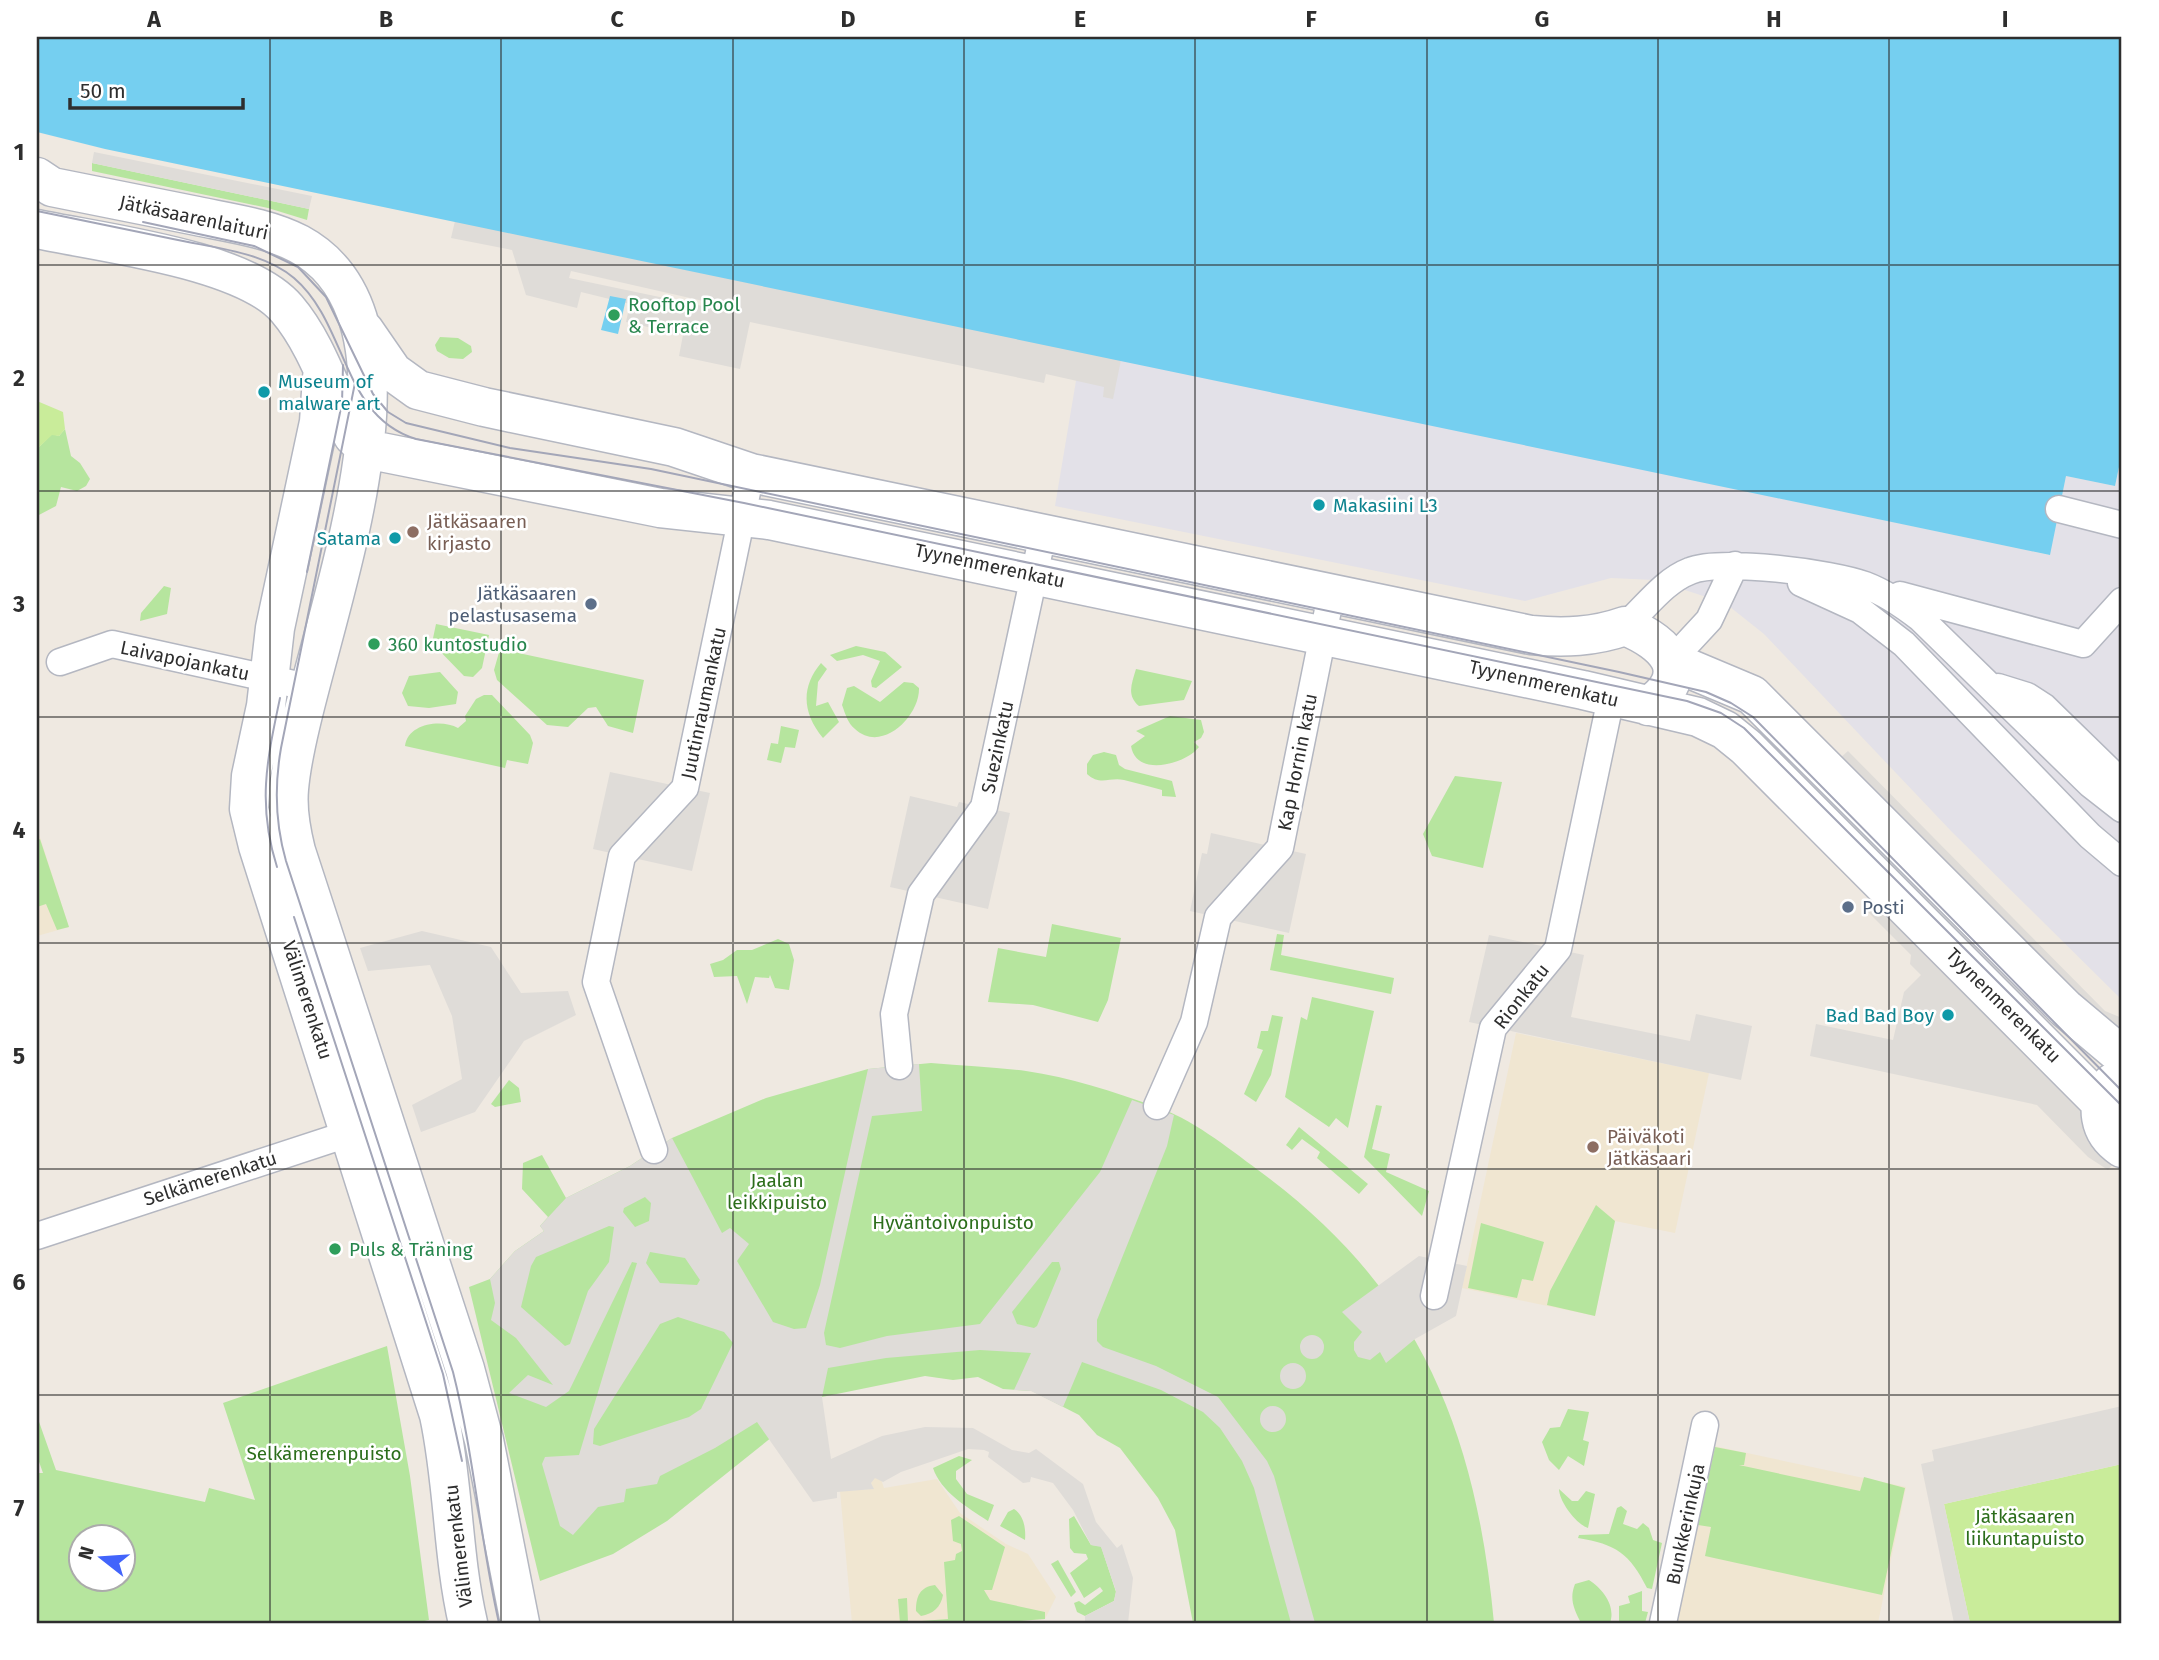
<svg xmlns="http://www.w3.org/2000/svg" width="2159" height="1660" font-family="'Fira Sans',sans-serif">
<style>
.industrial{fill:#e3e1e8}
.education{fill:#f0e6d1}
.green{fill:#b6e59e;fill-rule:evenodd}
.pitch{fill:#c9ec9a}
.plaza{fill:#dfdcd8;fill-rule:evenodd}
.water{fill:#75cff0}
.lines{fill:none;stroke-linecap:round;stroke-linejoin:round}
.street-casing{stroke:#b4b7c1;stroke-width:29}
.secondary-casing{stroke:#b4b7c1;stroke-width:41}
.street{stroke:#fff;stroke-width:26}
.secondary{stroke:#fff;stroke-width:38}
.tram{stroke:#a3a6b8;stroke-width:2}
.grid{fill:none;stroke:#2e2e2e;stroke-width:2;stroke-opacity:0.55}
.leisure-dot{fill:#2e9e5b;stroke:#fff;stroke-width:2.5}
.culture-dot{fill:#0f9aa8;stroke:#fff;stroke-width:2.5}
.education-dot{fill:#8d6e63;stroke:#fff;stroke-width:2.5}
.service-dot{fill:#5c6f8a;stroke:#fff;stroke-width:2.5}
.labels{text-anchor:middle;stroke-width:5;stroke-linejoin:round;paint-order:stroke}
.street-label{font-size:19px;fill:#2e2e2e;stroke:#fff}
.leisure-label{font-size:19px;fill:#27864d;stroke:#fff;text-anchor:start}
.culture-label{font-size:19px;fill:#0d838f;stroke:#fff;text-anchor:start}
.education-label{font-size:19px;fill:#785e54;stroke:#fff;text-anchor:start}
.service-label{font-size:19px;fill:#4e5e75;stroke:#fff;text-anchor:end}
.park-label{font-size:19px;fill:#2c6e1b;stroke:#fff}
.neatline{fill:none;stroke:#2e2e2e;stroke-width:2.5}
.grid-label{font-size:23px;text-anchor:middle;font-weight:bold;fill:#2e2e2e}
</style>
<rect width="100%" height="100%" fill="#efe9e1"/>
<!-- industrial -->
<path class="industrial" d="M 1081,351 L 2049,555 L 2066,476 L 2115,486 L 2119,467 L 2122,467 L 2122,1000 L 1952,832 L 1764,634 L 1725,603 L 1654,580 L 1611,578 L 1525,601 L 1055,506 Z"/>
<!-- education -->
<path class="education" d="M 37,828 L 69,927 L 37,936 Z
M 1516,1033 L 1709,1073 L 1675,1233 L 1615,1221 L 1595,1316 L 1462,1288 Z
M 1714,1446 L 1906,1487 L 1878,1623 L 1677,1623 Z
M 875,1477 L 881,1479 L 884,1488 L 937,1479 L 960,1513 L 1006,1544 L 1028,1554 L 1056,1597 L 1045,1619 L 996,1623 L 852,1623 L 840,1491 L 873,1489 L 871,1483 Z"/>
<!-- green -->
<path class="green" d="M 92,163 L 309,209 L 307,220 L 268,208 L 92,171 Z
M 440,337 L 458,338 L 471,346 L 472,352 L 463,359 L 449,358 L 437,351 L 435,345 Z
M 65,429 L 71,456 L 80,463 L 90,479 L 86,486 L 77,491 L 61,487 L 56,506 L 37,516 L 37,449 L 52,434 L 59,436 Z
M 164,586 L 171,588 L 167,614 L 140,621 L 141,613 Z
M 436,624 L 489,635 L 482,668 L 473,677 L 464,676 L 432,643 Z
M 856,646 L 885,652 L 902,667 L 876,688 L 872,687 L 871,681 L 880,661 L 863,655 L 837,661 L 830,655 Z
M 500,649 L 644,680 L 633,733 L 608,726 L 596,707 L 588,708 L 568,727 L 547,725 L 497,680 L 494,670 Z
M 821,663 L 827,669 L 818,682 L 816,706 L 828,702 L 839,722 L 823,738 C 803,714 800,688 821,663 Z
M 1136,669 L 1192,681 L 1184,700 L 1139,706 C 1126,695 1132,683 1136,669 Z
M 440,672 L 458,692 L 456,704 L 429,708 L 408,706 L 402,693 L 409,676 Z
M 904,682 L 913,683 L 919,688 C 920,716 882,754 855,729 C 848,724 845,713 842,705 L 847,688 L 854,686 L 880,702 Z
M 484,695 L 492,695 L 530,735 L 533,743 L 528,764 L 507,760 L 505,768 L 405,746 C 408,723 442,719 458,728 L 466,721 L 465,716 L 476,699 Z
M 1170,716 L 1201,720 L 1204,732 L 1201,738 L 1194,742 L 1199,747 C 1186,764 1136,778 1131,746 L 1145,736 L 1136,731 Z
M 781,726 L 799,730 L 795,748 L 785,747 L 781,763 L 767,760 L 771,743 L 778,744 Z
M 1104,752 L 1116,755 L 1119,765 L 1125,769 L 1172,781 L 1176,797 L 1162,796 L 1162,790 C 1150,787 1137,783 1124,780 C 1109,777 1100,786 1087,774 L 1087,764 L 1093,755 Z
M 1455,776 L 1502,782 L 1483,868 L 1432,856 L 1423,834 Z
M 40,839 L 69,927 L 57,930 L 46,904 L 37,907 L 37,841 Z
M 1052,924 L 1121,938 L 1108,1000 L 1098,1022 L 1033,1005 L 988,1002 L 998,948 L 1046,957 Z
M 1277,934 L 1284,935 L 1281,955 L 1394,978 L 1391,994 L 1270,970 Z
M 778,939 L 789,944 L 794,960 L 789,990 L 775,988 L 770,975 L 769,978 L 755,977 L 747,1004 L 737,976 L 714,977 L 710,964 L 723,960 L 737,950 L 752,950 Z
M 1312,997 L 1374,1011 L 1348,1128 L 1336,1118 L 1329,1127 L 1285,1097 L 1301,1017 L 1307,1020 Z
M 1272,1015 L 1283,1017 L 1271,1075 L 1256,1102 L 1244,1094 L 1263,1050 L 1257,1048 L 1261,1031 L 1268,1031 Z
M 931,1063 C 963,1066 995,1067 1026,1071 C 1069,1077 1114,1092 1154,1106 C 1191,1118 1227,1147 1258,1170 C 1419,1287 1476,1430 1494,1623 L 1193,1623 L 1175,1530 L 1158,1498 L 1120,1448 L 1097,1435 L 1079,1415 L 1032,1391 L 1003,1389 L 978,1377 L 953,1380 L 925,1376 L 822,1397 L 667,1521 L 613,1554 L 540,1581 L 469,1287 L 490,1279 L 515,1251 L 544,1231 L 540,1226 L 548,1217 L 522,1189 L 523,1163 L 542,1155 L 566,1198 L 630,1166 L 672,1138 L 766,1098 L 868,1069 Z
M 509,1080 L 519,1088 L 521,1102 L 495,1107 L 491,1104 Z
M 1376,1105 L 1382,1106 L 1372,1149 L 1390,1154 L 1386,1172 L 1429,1191 L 1422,1216 L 1364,1157 Z
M 1299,1127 L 1368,1184 L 1359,1194 L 1317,1158 L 1320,1152 L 1302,1139 L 1292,1150 L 1286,1145 Z
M 1596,1205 L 1615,1221 L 1595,1316 L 1547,1305 L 1550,1291 Z
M 1481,1223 L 1544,1242 L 1533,1281 L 1522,1279 L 1517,1298 L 1468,1288 Z
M 387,1346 L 410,1476 L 429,1620 L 415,1623 L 37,1623 L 37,1473 L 43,1473 L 37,1456 L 37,1416 L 56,1470 L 205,1502 L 209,1488 L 255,1500 L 223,1403 ZM 80,1538 L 122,1538 L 122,1580 L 80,1580 Z
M 1568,1409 L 1589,1412 L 1583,1440 L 1589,1442 L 1584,1466 L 1568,1456 L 1559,1470 L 1549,1460 L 1542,1442 L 1550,1428 L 1560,1427 Z
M 1715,1447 L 1746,1453 L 1744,1465 L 1739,1465 L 1860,1491 L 1864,1477 L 1905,1488 L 1882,1595 L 1705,1556 L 1711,1527 L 1698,1525 Z
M 959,1456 L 972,1460 L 956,1471 L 956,1479 L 967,1494 L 994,1505 L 988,1521 C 967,1507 941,1492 933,1468 Z
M 1559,1489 L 1572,1501 L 1578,1501 L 1586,1491 L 1595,1494 L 1588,1528 C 1576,1524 1559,1501 1559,1489 Z
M 1621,1506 L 1627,1511 L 1623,1524 L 1637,1529 L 1643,1523 L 1649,1528 L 1653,1540 L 1662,1543 L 1652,1589 L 1647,1588 C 1630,1554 1616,1544 1578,1538 L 1579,1535 L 1609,1534 L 1617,1508 Z
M 1014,1509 C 1024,1515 1026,1529 1025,1540 L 1000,1526 L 1008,1512 Z
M 959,1516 L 1005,1547 L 992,1590 L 984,1590 L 990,1600 L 1045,1612 L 1045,1619 L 996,1623 L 900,1623 L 898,1599 L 907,1598 L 908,1622 L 948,1619 L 944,1562 L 955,1560 L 956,1554 L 962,1551 L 961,1544 L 953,1541 L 951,1520 Z
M 1074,1516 L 1091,1545 L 1101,1546 L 1116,1592 L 1114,1601 L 1085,1616 L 1077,1612 L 1074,1603 L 1079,1601 L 1085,1605 L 1103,1591 L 1100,1587 L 1084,1598 L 1070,1573 L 1088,1559 L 1086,1554 L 1074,1553 L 1070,1548 L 1069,1519 Z
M 1058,1560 L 1076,1592 L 1071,1597 L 1051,1564 Z
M 1589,1580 C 1603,1589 1616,1606 1610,1623 L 1581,1623 C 1574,1609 1569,1599 1575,1584 Z
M 935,1585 L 943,1595 C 941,1607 933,1614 921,1616 L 916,1611 C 916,1596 920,1587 935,1585 Z
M 1642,1591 L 1642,1611 L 1648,1612 L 1645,1623 L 1619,1623 L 1619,1606 L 1630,1603 L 1628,1596 Z"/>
<!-- pitch -->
<path class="pitch" d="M 37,401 L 63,412 L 65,429 L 59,436 L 52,435 L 37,449 Z
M 2122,1464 L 2122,1623 L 1970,1623 L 1944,1504 Z"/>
<!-- plaza -->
<path class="plaza" d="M 94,152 L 312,196 L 309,209 L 92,163 Z
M 455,221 L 1121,360 L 1113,399 L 1103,397 L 1104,387 L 1046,374 L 1044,383 L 750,322 L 740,369 L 679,356 L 683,335 L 626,322 L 630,304 L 581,292 L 577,308 L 526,295 L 512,250 L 451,238 ZM 571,271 L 712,303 L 712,308 L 569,278 Z
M 1848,751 L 2105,1011 L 2122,1018 L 2122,1035 L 2099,1018 L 1839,759 Z
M 610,772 L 710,793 L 692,871 L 593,849 Z
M 910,796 L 957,807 L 959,802 L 1010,813 L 988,909 L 890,887 Z
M 1211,833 L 1306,854 L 1289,933 L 1190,911 L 1202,853 L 1207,854 Z
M 1881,889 L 2034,1044 L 2118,1158 L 2108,1170 L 2088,1157 L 2037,1105 L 1810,1056 L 1816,1024 L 1893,1040 L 1904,992 L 1921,975 L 1910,964 L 1911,955 L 1863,907 Z
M 422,931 L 491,947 L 521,993 L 568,991 L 576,1015 L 524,1041 L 475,1112 L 421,1132 L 412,1105 L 462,1079 L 452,1016 L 430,965 L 368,971 L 360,948 Z
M 1489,935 L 1584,955 L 1571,1017 L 1690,1041 L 1696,1014 L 1752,1026 L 1741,1080 L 1469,1022 Z
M 919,1064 L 922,1111 L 872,1116 L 824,1333 L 826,1345 L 840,1348 L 887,1336 L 980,1324 L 1100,1172 L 1132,1100 L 1174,1115 L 1167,1146 L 1097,1320 L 1097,1341 L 1103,1347 L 1156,1366 L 1218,1397 L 1267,1461 L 1274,1476 L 1315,1623 L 1291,1623 L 1254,1488 L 1242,1461 L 1220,1428 L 1203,1412 L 1161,1390 L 1082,1362 L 1063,1407 L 1031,1391 L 1014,1390 L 1031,1353 L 980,1350 L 886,1358 L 828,1368 L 822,1397 L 831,1459 L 882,1436 L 925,1427 L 973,1428 L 1012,1450 L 1029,1453 L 1036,1449 L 1083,1484 L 1096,1522 L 1117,1548 L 1122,1544 L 1133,1578 L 1128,1623 L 1085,1623 L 1085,1616 L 1114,1601 L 1116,1591 L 1101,1547 L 1091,1545 L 1073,1510 L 1053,1483 L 1031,1477 L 1030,1482 L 1023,1483 L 988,1457 L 989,1452 L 984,1450 L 968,1449 L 901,1472 L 883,1482 L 875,1478 L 871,1483 L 874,1489 L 837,1492 L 837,1498 L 813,1502 L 757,1422 L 715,1448 L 660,1476 L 657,1484 L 626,1489 L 624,1502 L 598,1507 L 573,1535 L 560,1526 L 542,1464 L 545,1457 L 579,1455 L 637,1263 L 632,1262 L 569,1391 L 546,1407 L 509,1393 L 528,1375 L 553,1385 L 516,1338 L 491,1320 L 495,1303 L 490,1279 L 515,1251 L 544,1231 L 540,1226 L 566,1198 L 630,1166 L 672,1138 L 722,1233 L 730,1228 L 749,1244 L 737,1261 L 773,1322 L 794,1329 L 806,1328 L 820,1285 L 868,1069 ZM 645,1197 L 651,1203 L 649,1221 L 635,1227 L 623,1212 L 624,1208 ZM 609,1226 L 614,1227 L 609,1262 L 588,1291 L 570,1344 L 565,1346 L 521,1307 L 531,1266 L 536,1257 ZM 650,1252 L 685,1258 L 700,1280 L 697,1285 L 660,1283 L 646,1263 ZM 1052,1262 L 1059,1262 L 1061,1269 L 1037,1326 L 1034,1328 L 1017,1324 L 1012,1312 ZM 678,1317 L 724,1332 L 733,1343 L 701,1409 L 689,1417 L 600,1446 L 593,1444 L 594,1429 L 660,1324 Z
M 1419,1256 L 1467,1266 L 1456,1316 L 1415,1339 L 1386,1363 L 1380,1352 L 1370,1360 L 1358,1357 L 1354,1350 L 1354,1342 L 1362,1332 L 1342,1312 Z
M1300 1347a12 12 0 1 1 24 0a12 12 0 1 1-24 0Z
M1280 1376a13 13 0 1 1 26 0a13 13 0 1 1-26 0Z
M1260 1419a13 13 0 1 1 26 0a13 13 0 1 1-26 0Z
M 2122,1406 L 2122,1464 L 1944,1504 L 1970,1623 L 1954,1623 L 1921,1464 L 1934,1461 L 1932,1450 Z"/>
<!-- water -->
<path class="water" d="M 37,37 L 2122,37 L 2122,467 L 2119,467 L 2115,486 L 2066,476 L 2050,555 L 105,149 L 37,132 Z
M 610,296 L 626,299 L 618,334 L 601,330 Z"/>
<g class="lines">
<defs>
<path id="street" d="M 2059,509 L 2122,525
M 1801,583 L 1860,610 L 1904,644 L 2090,836 L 2122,863
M 1900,595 L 2083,644 L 2122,601
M 1625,626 C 1646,607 1664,581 1690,571 C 1720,558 1833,573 1865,585 C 1886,593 1902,604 1920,618 L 2090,784 L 2122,809
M 1671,661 L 1709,620 L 1735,565
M 60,662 L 112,644 L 312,688
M 1998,687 L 2027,696 L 2044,707 L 2122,783
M 899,1066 L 894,1014 L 921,894 L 984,807 L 1043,534
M 1157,1106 L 1194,1022 L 1218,917 L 1280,848 L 1331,595
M 654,1150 L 596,982 L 622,856 L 685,788 L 751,473
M 37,1236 L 366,1128
M 1434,1296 L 1493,1028 L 1558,949 L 1611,698
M 1663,1623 L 1705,1425"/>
<path id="secondary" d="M 37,177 L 52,187 C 100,197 149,206 197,216 C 231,223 268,228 299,244 C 454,328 300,658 289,789 C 287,810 291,831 296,851 L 465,1369 L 484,1440 L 520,1623
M 37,229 C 102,243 245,259 287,309 C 317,344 332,395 353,436 L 366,449 L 660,508 L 769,520 L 1583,690 L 1698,717 L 1725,730 L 1746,747 L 2101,1103
M 364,330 L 393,372 L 418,390 L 484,407 L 674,447 L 751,473 L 1531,635 C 1564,638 1594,637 1625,626 C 1665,642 1697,673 1648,706
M 322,377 L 319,422 L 275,628 L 266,706 L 251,776 L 249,809 L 258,846 L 439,1415 C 454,1484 452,1554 468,1623
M 1671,661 L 1752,695 L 2065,1008 L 2122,1056
M 2112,1083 C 2093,1105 2099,1133 2122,1148"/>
</defs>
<!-- street casing -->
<use href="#street" class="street-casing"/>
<!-- secondary casing -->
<use href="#secondary" class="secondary-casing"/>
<!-- street -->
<use href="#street" class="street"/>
<!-- secondary -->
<use href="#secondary" class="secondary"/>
<!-- tram -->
<path class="tram" d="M 37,211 C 82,220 128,230 173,239 C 213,248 262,251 294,278 C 348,324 341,416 416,439 L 744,503 L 1687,701 L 1721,713 L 1744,728 L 2122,1106
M 143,222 L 254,246 L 298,267 L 326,297 L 373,394 L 388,412 L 406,423 L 510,448 L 651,469 L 1619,672 L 1706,692 L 1731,703 L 1753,717 L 2122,1091
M 355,383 L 281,748 C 274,788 275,823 286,861 L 453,1372 C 474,1455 480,1540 499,1623
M 307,572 L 342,403 L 343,365
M 277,867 C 257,804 267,760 280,698
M 294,917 L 443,1374 L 462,1461"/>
</g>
<!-- grid -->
<path class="grid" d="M 270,37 L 270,1623M 501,37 L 501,1623M 733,37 L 733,1623M 964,37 L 964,1623M 1195,37 L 1195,1623M 1427,37 L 1427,1623M 1658,37 L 1658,1623M 1889,37 L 1889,1623M 37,265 L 2122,265M 37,491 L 2122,491M 37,717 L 2122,717M 37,943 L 2122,943M 37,1169 L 2122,1169M 37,1395 L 2122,1395"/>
<!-- markers -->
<g class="leisure-dot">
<circle cx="614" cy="315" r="7"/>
<circle cx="374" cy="644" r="7"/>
<circle cx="335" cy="1249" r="7"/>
</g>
<g class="culture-dot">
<circle cx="264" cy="392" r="7"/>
<circle cx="1319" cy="505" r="7"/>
<circle cx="395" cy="538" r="7"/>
<circle cx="1948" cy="1015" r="7"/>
</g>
<g class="education-dot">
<circle cx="413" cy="532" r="7"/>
<circle cx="1593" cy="1147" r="7"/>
</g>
<g class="service-dot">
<circle cx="591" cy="604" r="7"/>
<circle cx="1848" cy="907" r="7"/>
</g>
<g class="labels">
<!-- street labels -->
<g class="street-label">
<text transform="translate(194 217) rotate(12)" y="7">Jätkäsaarenlaituri</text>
<text transform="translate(990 565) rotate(12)" y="7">Tyynenmerenkatu</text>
<text transform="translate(185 660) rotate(12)" y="7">Laivapojankatu</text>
<text transform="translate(1544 683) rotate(13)" y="7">Tyynenmerenkatu</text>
<text transform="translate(703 703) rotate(-78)" y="7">Juutinraumankatu</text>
<text transform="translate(997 747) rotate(-78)" y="7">Suezinkatu</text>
<text transform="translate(1297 762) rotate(-79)" y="7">Kap Hornin katu</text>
<text transform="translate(1521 996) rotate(-52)" y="7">Rionkatu</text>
<text transform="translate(308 1000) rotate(72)" y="7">Välimerenkatu</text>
<text transform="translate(2004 1005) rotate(45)" y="7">Tyynenmerenkatu</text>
<text transform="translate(210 1178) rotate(-18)" y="7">Selkämerenkatu</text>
<text transform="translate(1685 1524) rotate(-78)" y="7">Bunkkerinkuja</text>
<text transform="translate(458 1546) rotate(-97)" y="7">Välimerenkatu</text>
</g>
<!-- leisure labels -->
<g class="leisure-label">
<text x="628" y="311">Rooftop Pool<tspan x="628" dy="22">&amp; Terrace</tspan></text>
<text x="388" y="651">360 kuntostudio</text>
<text x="349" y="1256">Puls &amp; Träning</text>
</g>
<!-- culture labels -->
<g class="culture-label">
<text x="278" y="388">Museum of<tspan x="278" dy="22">malware art</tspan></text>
<text x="1333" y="512">Makasiini L3</text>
<text x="381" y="545" text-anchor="end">Satama</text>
<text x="1934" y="1022" text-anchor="end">Bad Bad Boy</text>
</g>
<!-- education labels -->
<g class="education-label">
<text x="427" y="528">Jätkäsaaren<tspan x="427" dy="22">kirjasto</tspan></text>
<text x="1607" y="1143">Päiväkoti<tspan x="1607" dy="22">Jätkäsaari</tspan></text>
</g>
<!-- service labels -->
<g class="service-label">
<text x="577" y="600">Jätkäsaaren<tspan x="577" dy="22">pelastusasema</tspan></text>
<text x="1862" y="914" text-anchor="start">Posti</text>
</g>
<!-- park labels -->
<g class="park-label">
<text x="777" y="1187">Jaalan<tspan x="777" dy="22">leikkipuisto</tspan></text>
<text x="953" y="1229">Hyväntoivonpuisto</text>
<text x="324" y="1460">Selkämerenpuisto</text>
<text x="2025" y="1523">Jätkäsaaren<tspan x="2025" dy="22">liikuntapuisto</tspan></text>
</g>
</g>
<!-- border -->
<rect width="2159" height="1660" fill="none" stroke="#ffffff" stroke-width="77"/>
<!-- north arrow -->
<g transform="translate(102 1558) rotate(287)"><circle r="33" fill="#ffffff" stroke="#ababab" stroke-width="2"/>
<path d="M0-5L12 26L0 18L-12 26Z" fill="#4264fb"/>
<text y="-10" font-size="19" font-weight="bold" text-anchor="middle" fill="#2e2e2e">N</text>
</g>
<!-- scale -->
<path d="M70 98v10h173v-10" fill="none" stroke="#2e2e2e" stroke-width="3.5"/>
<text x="80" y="98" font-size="21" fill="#2e2e2e" stroke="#ffffff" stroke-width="5" paint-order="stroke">50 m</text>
<rect x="38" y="38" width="2082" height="1584" class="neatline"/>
<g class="grid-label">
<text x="154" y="27">A</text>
<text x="386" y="27">B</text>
<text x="617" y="27">C</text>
<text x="848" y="27">D</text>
<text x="1080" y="27">E</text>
<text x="1311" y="27">F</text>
<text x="1542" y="27">G</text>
<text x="1774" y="27">H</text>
<text x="2005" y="27">I</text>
<text x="19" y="160">1</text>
<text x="19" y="386">2</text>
<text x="19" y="612">3</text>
<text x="19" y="838">4</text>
<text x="19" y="1064">5</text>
<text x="19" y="1290">6</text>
<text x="19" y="1516">7</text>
</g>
</svg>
